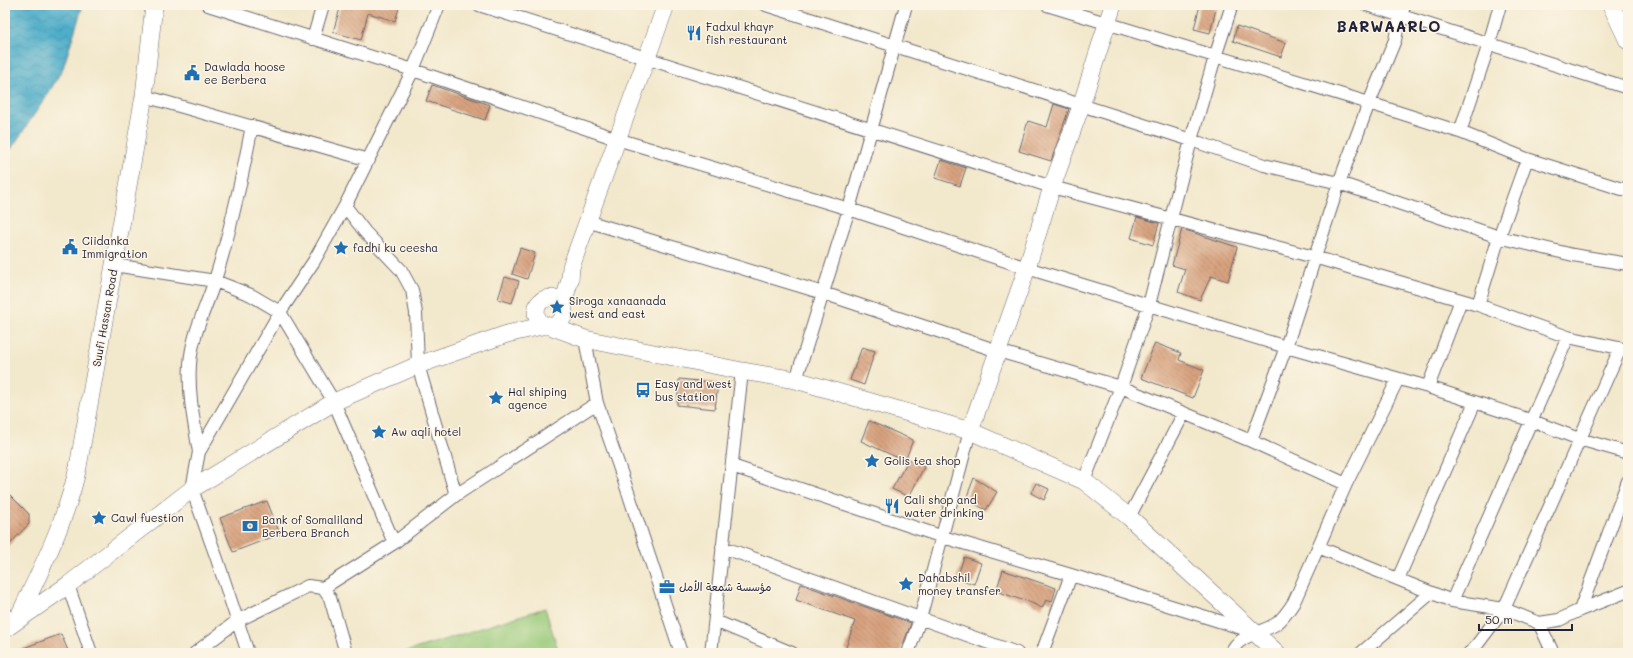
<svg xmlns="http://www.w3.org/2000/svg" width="1633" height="658" font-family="Mali,'Playpen Sans Arabic',sans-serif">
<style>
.garden{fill:#98c979;stroke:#5d765a}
.water{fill:url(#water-waves);stroke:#366782}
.building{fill:url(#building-back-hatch)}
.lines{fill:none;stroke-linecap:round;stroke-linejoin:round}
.lane-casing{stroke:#6b676e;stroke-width:8}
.street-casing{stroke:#6b676e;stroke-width:14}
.secondary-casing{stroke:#6b676e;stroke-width:18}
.lane{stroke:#fff;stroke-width:6}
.street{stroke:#fff;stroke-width:12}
.secondary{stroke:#fff;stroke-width:17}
.labels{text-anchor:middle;stroke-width:3;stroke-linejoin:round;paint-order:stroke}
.poi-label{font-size:11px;fill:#22223b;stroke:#fcf5e5;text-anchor:start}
.street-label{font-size:11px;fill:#22223b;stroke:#fcf5e5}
.district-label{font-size:15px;font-weight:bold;letter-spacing:1px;fill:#22223b;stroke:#fcf5e5}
</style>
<defs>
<pattern id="water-waves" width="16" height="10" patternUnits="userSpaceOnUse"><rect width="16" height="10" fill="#4aacc9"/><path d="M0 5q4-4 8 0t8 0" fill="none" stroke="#3d8ca4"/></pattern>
<pattern id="building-back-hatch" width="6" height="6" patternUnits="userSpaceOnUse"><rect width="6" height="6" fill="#d8a27f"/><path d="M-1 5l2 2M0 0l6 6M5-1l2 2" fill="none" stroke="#af8469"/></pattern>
</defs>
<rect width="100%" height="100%" fill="#fcf5e5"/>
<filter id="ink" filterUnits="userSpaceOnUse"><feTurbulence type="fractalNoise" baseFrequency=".025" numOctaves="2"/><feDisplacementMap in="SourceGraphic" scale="8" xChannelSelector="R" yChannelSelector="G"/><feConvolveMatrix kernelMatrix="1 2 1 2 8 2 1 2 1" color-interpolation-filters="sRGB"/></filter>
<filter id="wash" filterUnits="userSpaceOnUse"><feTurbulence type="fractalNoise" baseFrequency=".012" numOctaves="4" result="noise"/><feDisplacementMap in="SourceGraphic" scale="16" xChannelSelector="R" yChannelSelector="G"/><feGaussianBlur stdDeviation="0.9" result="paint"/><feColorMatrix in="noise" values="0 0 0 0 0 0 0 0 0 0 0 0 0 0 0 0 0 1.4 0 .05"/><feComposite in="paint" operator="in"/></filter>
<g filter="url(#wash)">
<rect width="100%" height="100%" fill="#f2e8cc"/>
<!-- garden -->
<path class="garden" d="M 545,608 L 559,653 L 402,653 Z"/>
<!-- water -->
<path class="water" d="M 5,5 L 83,5 L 63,68 L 48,94 L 5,158 Z"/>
<g id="blocks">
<!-- building -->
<path class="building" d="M 341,5 L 400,5 L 395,21 L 368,13 L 361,40 L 333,32 Z
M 1200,5 L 1217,5 L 1210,33 L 1194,29 Z
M 1237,26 L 1286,43 L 1281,57 L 1233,41 Z
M 432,85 L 490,105 L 485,120 L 426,101 Z
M 1054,104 L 1069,109 L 1051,161 L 1019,151 L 1028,121 L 1047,127 Z
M 941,160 L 966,168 L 960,186 L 935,178 Z
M 1137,217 L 1159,223 L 1153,245 L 1131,238 Z
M 1182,229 L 1237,247 L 1228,281 L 1211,276 L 1200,300 L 1178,292 L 1185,269 L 1172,265 Z
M 520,248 L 535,253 L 527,279 L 512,274 Z
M 505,277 L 519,281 L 512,303 L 498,299 Z
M 1155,343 L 1181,353 L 1179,360 L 1204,370 L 1193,398 L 1141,378 Z
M 862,347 L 875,351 L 864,385 L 850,380 Z
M 679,379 L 718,383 L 715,409 L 677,405 Z
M 869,421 L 913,440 L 905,461 L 861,441 Z
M 909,459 L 924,467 L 909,497 L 892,489 Z
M 974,478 L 997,492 L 986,510 L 966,499 Z
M 1036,483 L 1049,489 L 1044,500 L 1031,493 Z
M 5,490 L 29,514 L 29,524 L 5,549 Z
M 267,501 L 280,534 L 233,552 L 220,518 Z
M 964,557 L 981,563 L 974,584 L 957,578 Z
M 1003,570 L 1056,588 L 1052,602 L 1046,600 L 1042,608 L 1023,599 L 1022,600 L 996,591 Z
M 801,584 L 911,623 L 900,653 L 854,653 L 845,650 L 855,621 L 796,600 Z
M 61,634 L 69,653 L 13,653 L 13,652 Z"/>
</g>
</g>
<g filter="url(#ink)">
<use href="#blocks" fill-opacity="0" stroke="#6b676e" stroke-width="1"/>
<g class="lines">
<defs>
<path id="lane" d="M 5,610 L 16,619"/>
<path id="street" d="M 208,5 L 413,70 L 617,139 L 849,209 L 1027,268 L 1286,347 L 1428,387 L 1530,420 L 1579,439 L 1628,453
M 479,5 L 1052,187 L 1314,257 L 1478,305 L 1568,337 L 1628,350
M 766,5 L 1191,140 L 1264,165 L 1339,183 L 1499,237 L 1573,255 L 1628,264
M 1047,5 L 1369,103 L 1460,132 L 1527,159 L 1622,189 L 1628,188
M 1367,5 L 1628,88
M 313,39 L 323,5
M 144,96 L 369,160
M 1460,132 L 1489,44 L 1500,5
M 345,206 L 365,232 L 401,270 L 412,290 L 416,313 L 418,365 L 456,495
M 587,221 L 823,293 L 998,351 L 1121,387 L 1251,441 L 1346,484
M 114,265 L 215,281 L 251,295 L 280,312 L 334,402 L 394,543
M 1478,305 L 1499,237 L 1527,159
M 585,339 L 597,403 L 629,495 L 681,653
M 796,380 L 849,209 L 906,5
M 1428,387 L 1461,300
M 1251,441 L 1286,347 L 1339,183 L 1369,103 L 1395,40 L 1400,15 L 1405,5
M 199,452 C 194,422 188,394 190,364 C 192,334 206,308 215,280 C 231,229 242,178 252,126
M 732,466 L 943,537 L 1071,575 L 1251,631
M 1084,481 L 1121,387 L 1149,305 L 1191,140 L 1215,57 L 1232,5
M 1129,517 L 1184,413
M 722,547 L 1017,653
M 1318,547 L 1452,601 L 1504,609 L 1539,623 L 1559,620 L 1580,610 L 1628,591
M 1398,579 L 1475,402
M 68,585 L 91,653
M 323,588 L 330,598 L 346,653
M 1452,601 L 1568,337
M 1580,610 L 1628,481
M 715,621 L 792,653
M 1539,623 L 1553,653
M 195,653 L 237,621 L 308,586 L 323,588 L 394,543 L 456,495 L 597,403
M 248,653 L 217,559 L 192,489 L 199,452 L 280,312 L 314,261 L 345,206 L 413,70 L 439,5
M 711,653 L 742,371
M 908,653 L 920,619 L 970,431
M 1042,653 L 1071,575
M 1231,653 C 1238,635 1261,633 1276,624 C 1284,618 1289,610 1294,602 L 1346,484 L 1398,379
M 1361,653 L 1431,593
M 1469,653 L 1473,650 L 1504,609 L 1620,349"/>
<path id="secondary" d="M 1611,5 L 1628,41
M536 312a14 14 0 1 1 28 0a14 14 0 1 1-28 0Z
M 562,306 L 570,280 L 571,267 L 666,5
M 550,326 L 585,339 L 742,371 L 796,380 L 970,431 L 1084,481 L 1129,517 L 1277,653
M 970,431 L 1027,268 L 1052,187 L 1081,106 L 1113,5
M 17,620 C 41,570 66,521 78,467 L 144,96 L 154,5
M 5,629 L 68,585 L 192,489 L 334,402 L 418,365 L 507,334 L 546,325"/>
</defs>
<!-- lane casing -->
<use href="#lane" class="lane-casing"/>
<!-- street casing -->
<use href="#street" class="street-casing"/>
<!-- secondary casing -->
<use href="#secondary" class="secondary-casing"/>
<!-- lane -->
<use href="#lane" class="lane"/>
<!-- street -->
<use href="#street" class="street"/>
<!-- secondary -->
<use href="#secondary" class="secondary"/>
</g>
</g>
<!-- icons -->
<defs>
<symbol id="restaurant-bare" viewBox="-9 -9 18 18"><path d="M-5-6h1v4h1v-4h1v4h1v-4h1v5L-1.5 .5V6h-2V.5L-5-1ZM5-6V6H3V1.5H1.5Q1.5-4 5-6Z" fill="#1f6fb2" stroke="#fcf5e5" stroke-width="2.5" paint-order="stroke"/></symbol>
<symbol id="civic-bare" viewBox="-9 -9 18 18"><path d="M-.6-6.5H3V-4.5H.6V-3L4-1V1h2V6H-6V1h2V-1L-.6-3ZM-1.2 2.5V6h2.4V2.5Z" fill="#1f6fb2" stroke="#fcf5e5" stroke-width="2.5" paint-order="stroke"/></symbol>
<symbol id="sight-bare" viewBox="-9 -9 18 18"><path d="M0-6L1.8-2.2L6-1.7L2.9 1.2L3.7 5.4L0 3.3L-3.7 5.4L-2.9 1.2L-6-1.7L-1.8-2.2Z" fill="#1f6fb2" stroke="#fcf5e5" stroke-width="2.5" paint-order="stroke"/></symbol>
<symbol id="bus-bare" viewBox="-9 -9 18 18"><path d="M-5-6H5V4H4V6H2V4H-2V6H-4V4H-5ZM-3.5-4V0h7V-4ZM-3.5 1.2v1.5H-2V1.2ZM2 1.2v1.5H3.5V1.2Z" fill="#1f6fb2" stroke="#fcf5e5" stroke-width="2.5" paint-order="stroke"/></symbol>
<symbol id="bank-bare" viewBox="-9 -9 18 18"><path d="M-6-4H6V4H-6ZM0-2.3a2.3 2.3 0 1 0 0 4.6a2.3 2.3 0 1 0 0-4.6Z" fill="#1f6fb2" stroke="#fcf5e5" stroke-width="2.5" paint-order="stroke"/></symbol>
<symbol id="office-bare" viewBox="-9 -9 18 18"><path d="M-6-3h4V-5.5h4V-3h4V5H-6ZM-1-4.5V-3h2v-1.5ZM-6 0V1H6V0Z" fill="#1f6fb2" stroke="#fcf5e5" stroke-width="2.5" paint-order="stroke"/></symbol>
</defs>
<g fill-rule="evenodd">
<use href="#restaurant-bare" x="683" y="22" width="22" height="22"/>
<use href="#civic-bare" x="181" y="62" width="22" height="22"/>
<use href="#civic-bare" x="59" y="236" width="22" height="22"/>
<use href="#sight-bare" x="330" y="237" width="22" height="22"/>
<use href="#sight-bare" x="546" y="296" width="22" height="22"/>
<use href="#bus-bare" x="632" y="379" width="22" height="22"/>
<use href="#sight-bare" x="485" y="387" width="22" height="22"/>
<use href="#sight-bare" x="368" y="421" width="22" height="22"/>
<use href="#sight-bare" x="861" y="450" width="22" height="22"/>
<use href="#restaurant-bare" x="881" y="495" width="22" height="22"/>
<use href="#sight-bare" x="88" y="507" width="22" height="22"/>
<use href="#bank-bare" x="239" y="515" width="22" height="22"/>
<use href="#sight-bare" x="895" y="573" width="22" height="22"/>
<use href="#office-bare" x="656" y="576" width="22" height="22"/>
</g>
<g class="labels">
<!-- poi labels -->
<g class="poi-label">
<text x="706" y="31">Fadxul khayr<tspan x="706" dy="13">fish restaurant</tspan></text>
<text x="204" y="71">Dawlada hoose<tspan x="204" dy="13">ee Berbera</tspan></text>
<text x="82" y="245">Ciidanka<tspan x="82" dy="13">Immigration</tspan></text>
<text x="353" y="252">fadhi ku ceesha</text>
<text x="569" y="305">Siroga xanaanada<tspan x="569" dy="13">west and east</tspan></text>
<text x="655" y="388">Easy and west<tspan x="655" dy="13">bus station</tspan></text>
<text x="508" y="396">Hal shiping<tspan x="508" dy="13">agence</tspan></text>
<text x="391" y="436">Aw aqli hotel</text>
<text x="884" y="465">Golis tea shop</text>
<text x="904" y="504">Cali shop and<tspan x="904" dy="13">water drinking</tspan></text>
<text x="111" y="522">Cawl fuestion</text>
<text x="262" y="524">Bank of Somaliland<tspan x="262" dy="13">Berbera Branch</tspan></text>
<text x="918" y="582">Dahabshil<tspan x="918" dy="13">money transfer</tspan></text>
<text x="679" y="591">مؤسسة شمعة الأمل</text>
</g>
<!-- street labels -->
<g class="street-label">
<text transform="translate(105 318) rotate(-80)" y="4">Suufi Hassan Road</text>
</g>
<!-- district labels -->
<g class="district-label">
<text x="1389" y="32">BARWAARLO</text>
</g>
</g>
<!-- margin -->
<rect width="1633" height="658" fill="none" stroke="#fcf5e5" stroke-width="20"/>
<!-- scale -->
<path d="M1479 624v6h93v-6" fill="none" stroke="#22223b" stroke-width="2"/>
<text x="1485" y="624" font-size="12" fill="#22223b" stroke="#fcf5e5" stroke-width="3" paint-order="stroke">50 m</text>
</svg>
